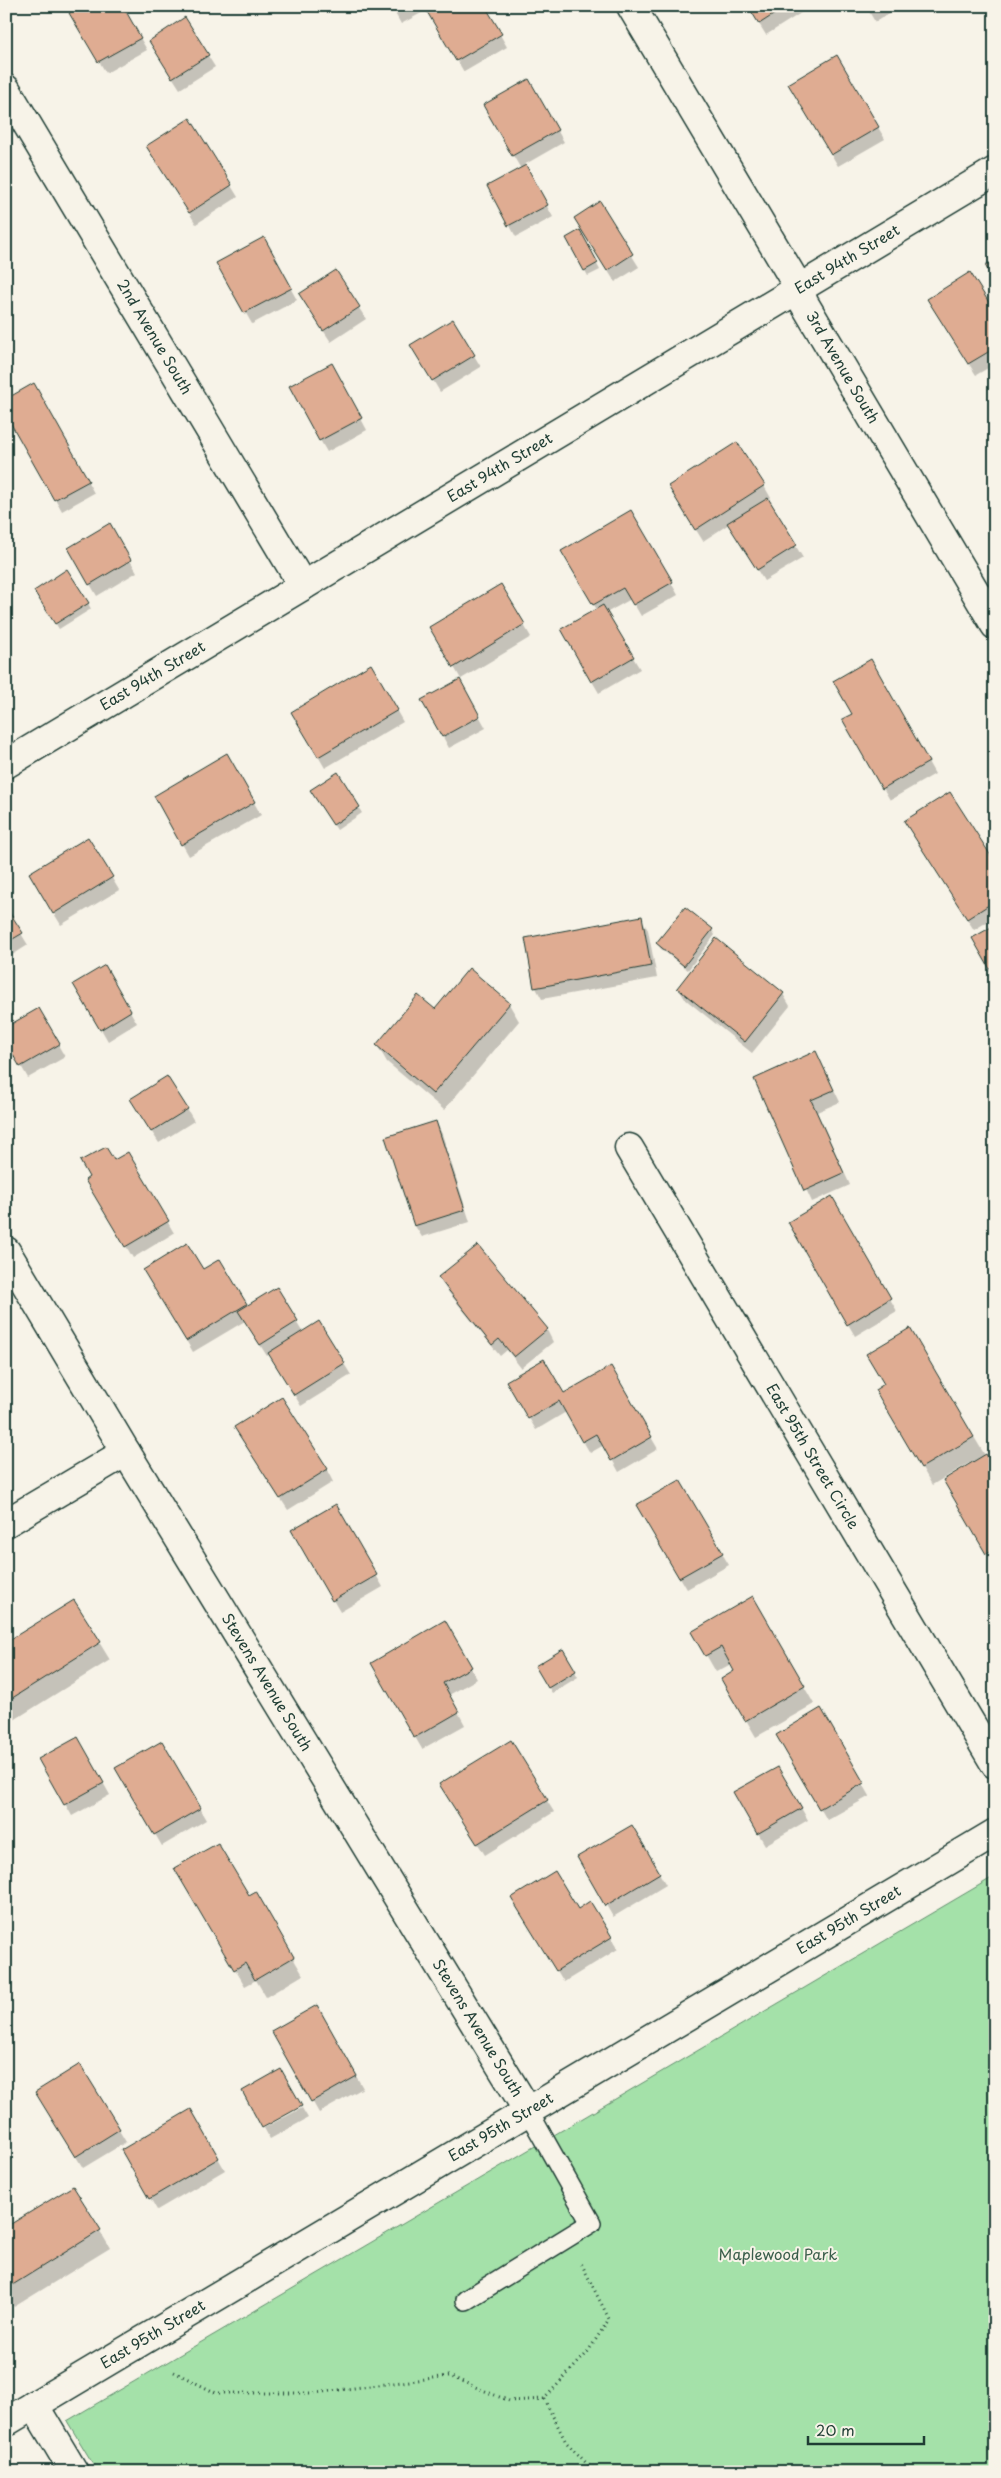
<svg xmlns="http://www.w3.org/2000/svg" width="1001" height="2478" font-family="'Playpen Sans',sans-serif">
<style>
.green{fill:#a4e1a9;stroke:#628f6e}
.shadow{fill:#0003}
.building{fill:#dfac92;stroke:#1f3d34}
.lines{fill:none;stroke-linecap:round;stroke-linejoin:round}
.lane-casing{stroke:#1f3d34;stroke-width:22}
.street-casing{stroke:#1f3d34;stroke-width:31}
.path{stroke:#1f3d34;stroke-width:3;stroke-dasharray:1 4;stroke-linecap:butt}
.lane{stroke:#f7f3e8;stroke-width:19}
.street{stroke:#f7f3e8;stroke-width:28}
.labels{text-anchor:middle;stroke-width:4;stroke-linejoin:round;paint-order:stroke}
.street-label{font-size:15px;fill:#1f3d34;stroke:#f7f3e8}
.park-label{font-size:15px;fill:#3a5e4b;stroke:#f7f3e8}
</style>
<rect width="100%" height="100%" fill="#f7f3e8"/>
<filter id="ink" filterUnits="userSpaceOnUse"><feTurbulence type="fractalNoise" baseFrequency=".02" numOctaves="2"/><feDisplacementMap in="SourceGraphic" scale="10" xChannelSelector="R" yChannelSelector="G"/><feConvolveMatrix kernelMatrix="1 2 1 2 8 2 1 2 1" color-interpolation-filters="sRGB"/></filter>
<g filter="url(#ink)">
<!-- green -->
<path class="green" d="M 995,1876 L 995,2467 L 986,2472 L 98,2472 L 67,2421 Z"/>
<!-- shadow -->
<path class="shadow" d="M 122,6 L 147,50 L 106,73 L 71,13 Z
M 391,6 L 484,6 L 507,47 L 464,72 L 427,10 L 401,24 Z
M 748,6 L 812,6 L 766,35 Z
M 866,6 L 901,6 L 875,22 Z
M 185,19 L 215,67 L 180,89 L 157,53 Z
M 836,57 L 885,139 L 838,166 L 790,84 Z
M 529,81 L 564,142 L 524,165 L 553,217 L 516,237 L 489,187 L 521,169 L 484,106 Z
M 190,119 L 238,197 L 196,224 L 155,158 Z
M 599,203 L 639,267 L 615,282 L 582,230 Z
M 580,232 L 600,270 L 588,276 L 568,239 Z
M 263,239 L 297,300 L 252,324 L 218,264 Z
M 336,272 L 366,319 L 331,342 L 307,306 Z
M 935,311 L 995,314 L 995,364 L 976,375 Z
M 453,321 L 481,367 L 440,392 L 412,345 Z
M 338,376 L 367,430 L 327,452 L 320,440 Z
M 33,385 L 94,493 L 62,511 L 6,412 Z
M 737,444 L 764,486 L 771,498 L 768,500 L 803,558 L 764,581 L 729,524 L 703,541 L 676,498 Z
M 631,512 L 678,595 L 641,616 L 631,599 L 606,613 L 640,669 L 599,693 L 562,630 L 597,610 L 563,551 Z
M 109,525 L 137,572 L 97,596 L 69,548 Z
M 501,586 L 531,637 L 461,679 L 431,628 Z
M 36,592 L 88,603 L 91,609 L 59,629 Z
M 871,661 L 935,774 L 890,800 L 844,720 L 854,714 Z
M 371,666 L 403,722 L 325,768 L 292,712 Z
M 466,692 L 486,728 L 449,748 L 443,737 Z
M 227,755 L 261,815 L 189,856 L 155,796 Z
M 337,774 L 362,813 L 337,830 L 315,796 Z
M 912,833 L 995,864 L 995,917 L 974,930 Z
M 88,838 L 119,890 L 61,925 L 30,874 Z
M 6,909 L 28,945 L 6,959 Z
M 641,918 L 648,930 L 657,978 L 542,999 L 536,988 Z
M 712,930 L 715,935 L 688,970 L 661,949 L 657,943 Z
M 716,940 L 783,994 L 790,1006 L 752,1053 L 685,999 L 678,988 Z
M 104,967 L 137,1023 L 108,1041 L 75,984 Z
M 470,970 L 509,1004 L 519,1021 L 444,1110 L 387,1062 L 377,1045 L 435,1011 Z
M 38,1010 L 65,1057 L 28,1078 L 6,1040 Z
M 816,1052 L 840,1102 L 817,1112 L 850,1185 L 812,1202 L 755,1080 Z
M 187,1109 L 194,1121 L 159,1143 L 138,1111 Z
M 436,1122 L 442,1134 L 470,1222 L 422,1237 L 415,1226 Z
M 128,1154 L 174,1233 L 133,1258 L 87,1180 Z
M 831,1198 L 897,1311 L 855,1336 L 789,1223 Z
M 478,1246 L 547,1330 L 553,1342 L 521,1368 L 507,1350 L 500,1356 L 446,1289 L 439,1278 Z
M 219,1261 L 248,1307 L 276,1289 L 303,1333 L 319,1323 L 351,1375 L 301,1406 L 270,1354 L 267,1356 L 245,1321 L 193,1352 L 144,1270 L 203,1271 Z
M 910,1330 L 995,1472 L 994,1565 L 944,1481 L 970,1465 L 969,1463 L 932,1485 L 877,1390 L 886,1385 Z
M 610,1367 L 658,1449 L 619,1472 L 604,1445 L 590,1453 L 566,1412 L 536,1430 L 508,1382 L 563,1395 Z
M 242,1439 L 327,1470 L 333,1482 L 288,1510 Z
M 679,1482 L 729,1565 L 687,1589 L 638,1506 Z
M 335,1506 L 383,1587 L 340,1612 L 293,1531 Z
M 753,1597 L 814,1704 L 756,1737 L 723,1680 L 736,1672 L 731,1664 L 716,1672 L 693,1632 Z
M 74,1601 L 110,1660 L 6,1725 L 6,1644 Z
M 444,1622 L 477,1679 L 449,1695 L 465,1725 L 422,1749 L 372,1663 Z
M 563,1650 L 578,1677 L 552,1693 L 536,1666 Z
M 820,1710 L 870,1796 L 827,1820 L 778,1735 Z
M 78,1738 L 110,1795 L 72,1816 L 40,1759 Z
M 510,1741 L 554,1812 L 485,1855 L 448,1796 Z
M 161,1742 L 206,1820 L 162,1846 L 117,1768 Z
M 778,1768 L 808,1820 L 765,1845 L 735,1793 Z
M 632,1826 L 666,1885 L 613,1917 L 579,1858 Z
M 176,1869 L 249,1897 L 255,1893 L 303,1975 L 266,1997 L 256,1980 L 245,1986 Z
M 590,1903 L 618,1949 L 564,1982 L 520,1910 L 577,1910 Z
M 316,2007 L 363,2088 L 319,2113 L 273,2032 Z
M 80,2066 L 126,2142 L 83,2168 L 44,2104 Z
M 302,2108 L 308,2118 L 270,2139 L 264,2128 Z
M 191,2111 L 225,2170 L 157,2210 L 123,2151 Z
M 6,2229 L 100,2231 L 110,2248 L 14,2307 L 6,2295 Z"/>
<!-- building -->
<path class="building" d="M 80,6 L 123,6 L 141,38 L 98,62 L 69,13 Z
M 433,6 L 485,6 L 502,34 L 456,61 L 426,10 Z
M 748,6 L 787,6 L 759,24 Z
M 185,17 L 209,55 L 172,78 L 149,41 Z
M 837,55 L 879,127 L 831,155 L 788,84 Z
M 529,79 L 558,130 L 512,156 L 483,105 Z
M 190,118 L 232,185 L 189,213 L 146,146 Z
M 526,165 L 548,205 L 508,226 L 487,186 Z
M 600,201 L 633,254 L 607,271 L 574,218 Z
M 580,230 L 598,263 L 584,271 L 566,238 Z
M 264,237 L 292,288 L 244,313 L 216,263 Z
M 995,260 L 995,283 L 985,265 Z
M 336,270 L 360,307 L 323,331 L 299,294 Z
M 970,272 L 995,312 L 995,348 L 968,364 L 927,299 Z
M 453,319 L 475,355 L 432,381 L 410,345 Z
M 332,363 L 362,418 L 319,441 L 289,386 Z
M 34,383 L 89,481 L 54,500 L 6,415 L 6,399 Z
M 737,442 L 765,485 L 695,530 L 668,486 Z
M 768,498 L 797,545 L 757,570 L 727,523 Z
M 631,510 L 673,582 L 633,605 L 623,588 L 593,605 L 561,551 Z
M 110,523 L 131,560 L 89,585 L 68,548 Z
M 67,569 L 89,603 L 55,624 L 34,591 Z
M 501,584 L 525,624 L 453,668 L 429,627 Z
M 603,605 L 634,657 L 591,682 L 561,629 Z
M 871,659 L 929,762 L 882,789 L 842,719 L 852,714 L 833,681 Z
M 371,664 L 398,710 L 318,757 L 291,712 Z
M 460,679 L 480,716 L 442,737 L 421,700 Z
M 227,753 L 255,802 L 181,845 L 154,796 Z
M 338,772 L 360,807 L 333,825 L 310,790 Z
M 950,792 L 995,862 L 995,901 L 967,919 L 904,821 Z
M 88,837 L 113,877 L 53,914 L 29,873 Z
M 6,907 L 23,933 L 6,943 Z
M 685,907 L 713,929 L 684,966 L 656,943 Z
M 642,916 L 651,966 L 534,988 L 525,938 Z
M 995,925 L 995,978 L 972,938 Z
M 716,938 L 784,993 L 745,1042 L 677,988 Z
M 105,965 L 131,1011 L 100,1030 L 73,984 Z
M 469,968 L 510,1003 L 433,1094 L 376,1045 L 418,995 L 435,1009 Z
M 39,1008 L 60,1044 L 20,1067 L 6,1043 L 6,1027 Z
M 816,1051 L 834,1090 L 811,1100 L 844,1173 L 804,1191 L 754,1079 Z
M 167,1076 L 188,1109 L 151,1132 L 130,1099 Z
M 436,1121 L 465,1210 L 414,1226 L 385,1137 Z
M 106,1147 L 114,1160 L 128,1152 L 169,1221 L 125,1247 L 85,1180 L 89,1177 L 80,1161 Z
M 832,1196 L 891,1298 L 847,1325 L 788,1222 Z
M 187,1243 L 203,1269 L 220,1259 L 247,1304 L 186,1341 L 143,1270 Z
M 478,1245 L 548,1329 L 514,1357 L 499,1339 L 492,1345 L 438,1277 Z
M 277,1287 L 298,1321 L 260,1345 L 238,1311 Z
M 319,1321 L 345,1363 L 294,1395 L 268,1353 Z
M 910,1328 L 974,1437 L 921,1468 L 875,1390 L 884,1384 L 866,1354 Z
M 544,1359 L 564,1393 L 611,1366 L 652,1437 L 611,1461 L 596,1434 L 582,1442 L 559,1401 L 528,1419 L 506,1381 Z
M 282,1397 L 328,1469 L 280,1499 L 234,1427 Z
M 986,1454 L 995,1469 L 995,1549 L 986,1554 L 943,1480 Z
M 680,1480 L 723,1553 L 679,1578 L 636,1505 Z
M 336,1504 L 377,1575 L 332,1601 L 291,1530 Z
M 753,1596 L 805,1686 L 745,1721 L 721,1679 L 734,1671 L 721,1647 L 705,1656 L 691,1632 Z
M 74,1600 L 101,1642 L 6,1702 L 6,1642 Z
M 445,1620 L 472,1667 L 443,1683 L 459,1712 L 414,1738 L 371,1663 Z
M 563,1649 L 576,1671 L 548,1688 L 535,1666 Z
M 821,1708 L 864,1783 L 819,1809 L 776,1735 Z
M 78,1737 L 104,1783 L 64,1805 L 38,1759 Z
M 511,1740 L 548,1800 L 477,1844 L 439,1784 Z
M 162,1741 L 201,1808 L 154,1835 L 115,1768 Z
M 778,1767 L 802,1808 L 757,1834 L 733,1792 Z
M 632,1825 L 660,1873 L 605,1906 L 577,1857 Z
M 218,1843 L 249,1895 L 256,1891 L 294,1957 L 255,1980 L 245,1963 L 234,1970 L 174,1868 Z
M 555,1871 L 578,1909 L 590,1901 L 612,1937 L 556,1971 L 511,1898 Z
M 317,2005 L 357,2076 L 311,2102 L 271,2031 Z
M 80,2064 L 120,2129 L 75,2157 L 35,2092 Z
M 281,2069 L 302,2106 L 262,2128 L 242,2091 Z
M 191,2109 L 219,2158 L 149,2199 L 121,2150 Z
M 73,2186 L 101,2230 L 6,2289 L 6,2227 Z"/>
<g class="lines">
<defs>
<path id="lane" d="M 466,2300 L 591,2223 L 528,2111"/>
<g id="street">
<path id="s1" d="M 631,6 L 799,288 L 804,303 L 995,625"/>
<path id="s2" d="M 6,89 L 303,586"/>
<path id="s3" d="M 6,764 L 995,171"/>
<path id="s4" d="M 629,1148 L 995,1764"/>
<path id="s5" d="M 6,1251 L 126,1452 L 528,2111"/>
<path d="M 6,1523 L 126,1452"/>
<path d="M 34,2405 L 74,2472"/>
<path id="s6" d="M 6,2422 L 995,1833"/>
</g>
</defs>
<!-- lane casing -->
<use href="#lane" class="lane-casing"/>
<!-- street casing -->
<use href="#street" class="street-casing"/>
<!-- path -->
<path class="path" d="M 174,2372 L 216,2393 L 315,2393 L 449,2376 L 509,2401 L 544,2399 L 587,2353 L 609,2319 L 581,2263
M 544,2399 L 566,2442 L 595,2472"/>
<!-- lane -->
<use href="#lane" class="lane"/>
<!-- street -->
<use href="#street" class="street"/>
</g>
</g>
<g class="labels">
<!-- street labels -->
<g class="street-label">
<text dy="5" stroke="none"><textPath href="#s3" startOffset="981">East 94th Street</textPath></text>
<text dy="5" stroke="none"><textPath href="#s2" startOffset="289">2nd Avenue South</textPath></text>
<text dy="5" stroke="none"><textPath href="#s1" startOffset="419">3rd Avenue South</textPath></text>
<text dy="5" stroke="none"><textPath href="#s3" startOffset="576">East 94th Street</textPath></text>
<text dy="5" stroke="none"><textPath href="#s3" startOffset="171">East 94th Street</textPath></text>
<text dy="5" stroke="none"><textPath href="#s4" startOffset="359">East 95th Street Circle</textPath></text>
<text dy="5" stroke="none"><textPath href="#s5" startOffset="504">Stevens Avenue South</textPath></text>
<text dy="5" stroke="none"><textPath href="#s6" startOffset="981">East 95th Street</textPath></text>
<text dy="5" stroke="none"><textPath href="#s5" startOffset="909">Stevens Avenue South</textPath></text>
<text dy="5" stroke="none"><textPath href="#s6" startOffset="576">East 95th Street</textPath></text>
<text dy="5" stroke="none"><textPath href="#s6" startOffset="171">East 95th Street</textPath></text>
</g>
<!-- park labels -->
<g class="park-label">
<text x="778" y="2260">Maplewood Park</text>
</g>
</g>
<!-- margin -->
<rect width="1001" height="2478" fill="none" stroke="#f7f3e8" stroke-width="25"/>
<rect x="12" y="12" width="976" height="2453" fill="none" stroke="#1f3d34" stroke-width="2" filter="url(#ink)"/>
<!-- scale -->
<path d="M808 2436v8h116v-8" fill="none" stroke="#1f3d34" stroke-width="2.5"/>
<text x="816" y="2436" font-size="15" fill="#1f3d34" stroke="#f7f3e8" stroke-width="4" paint-order="stroke">20 m</text>
</svg>
